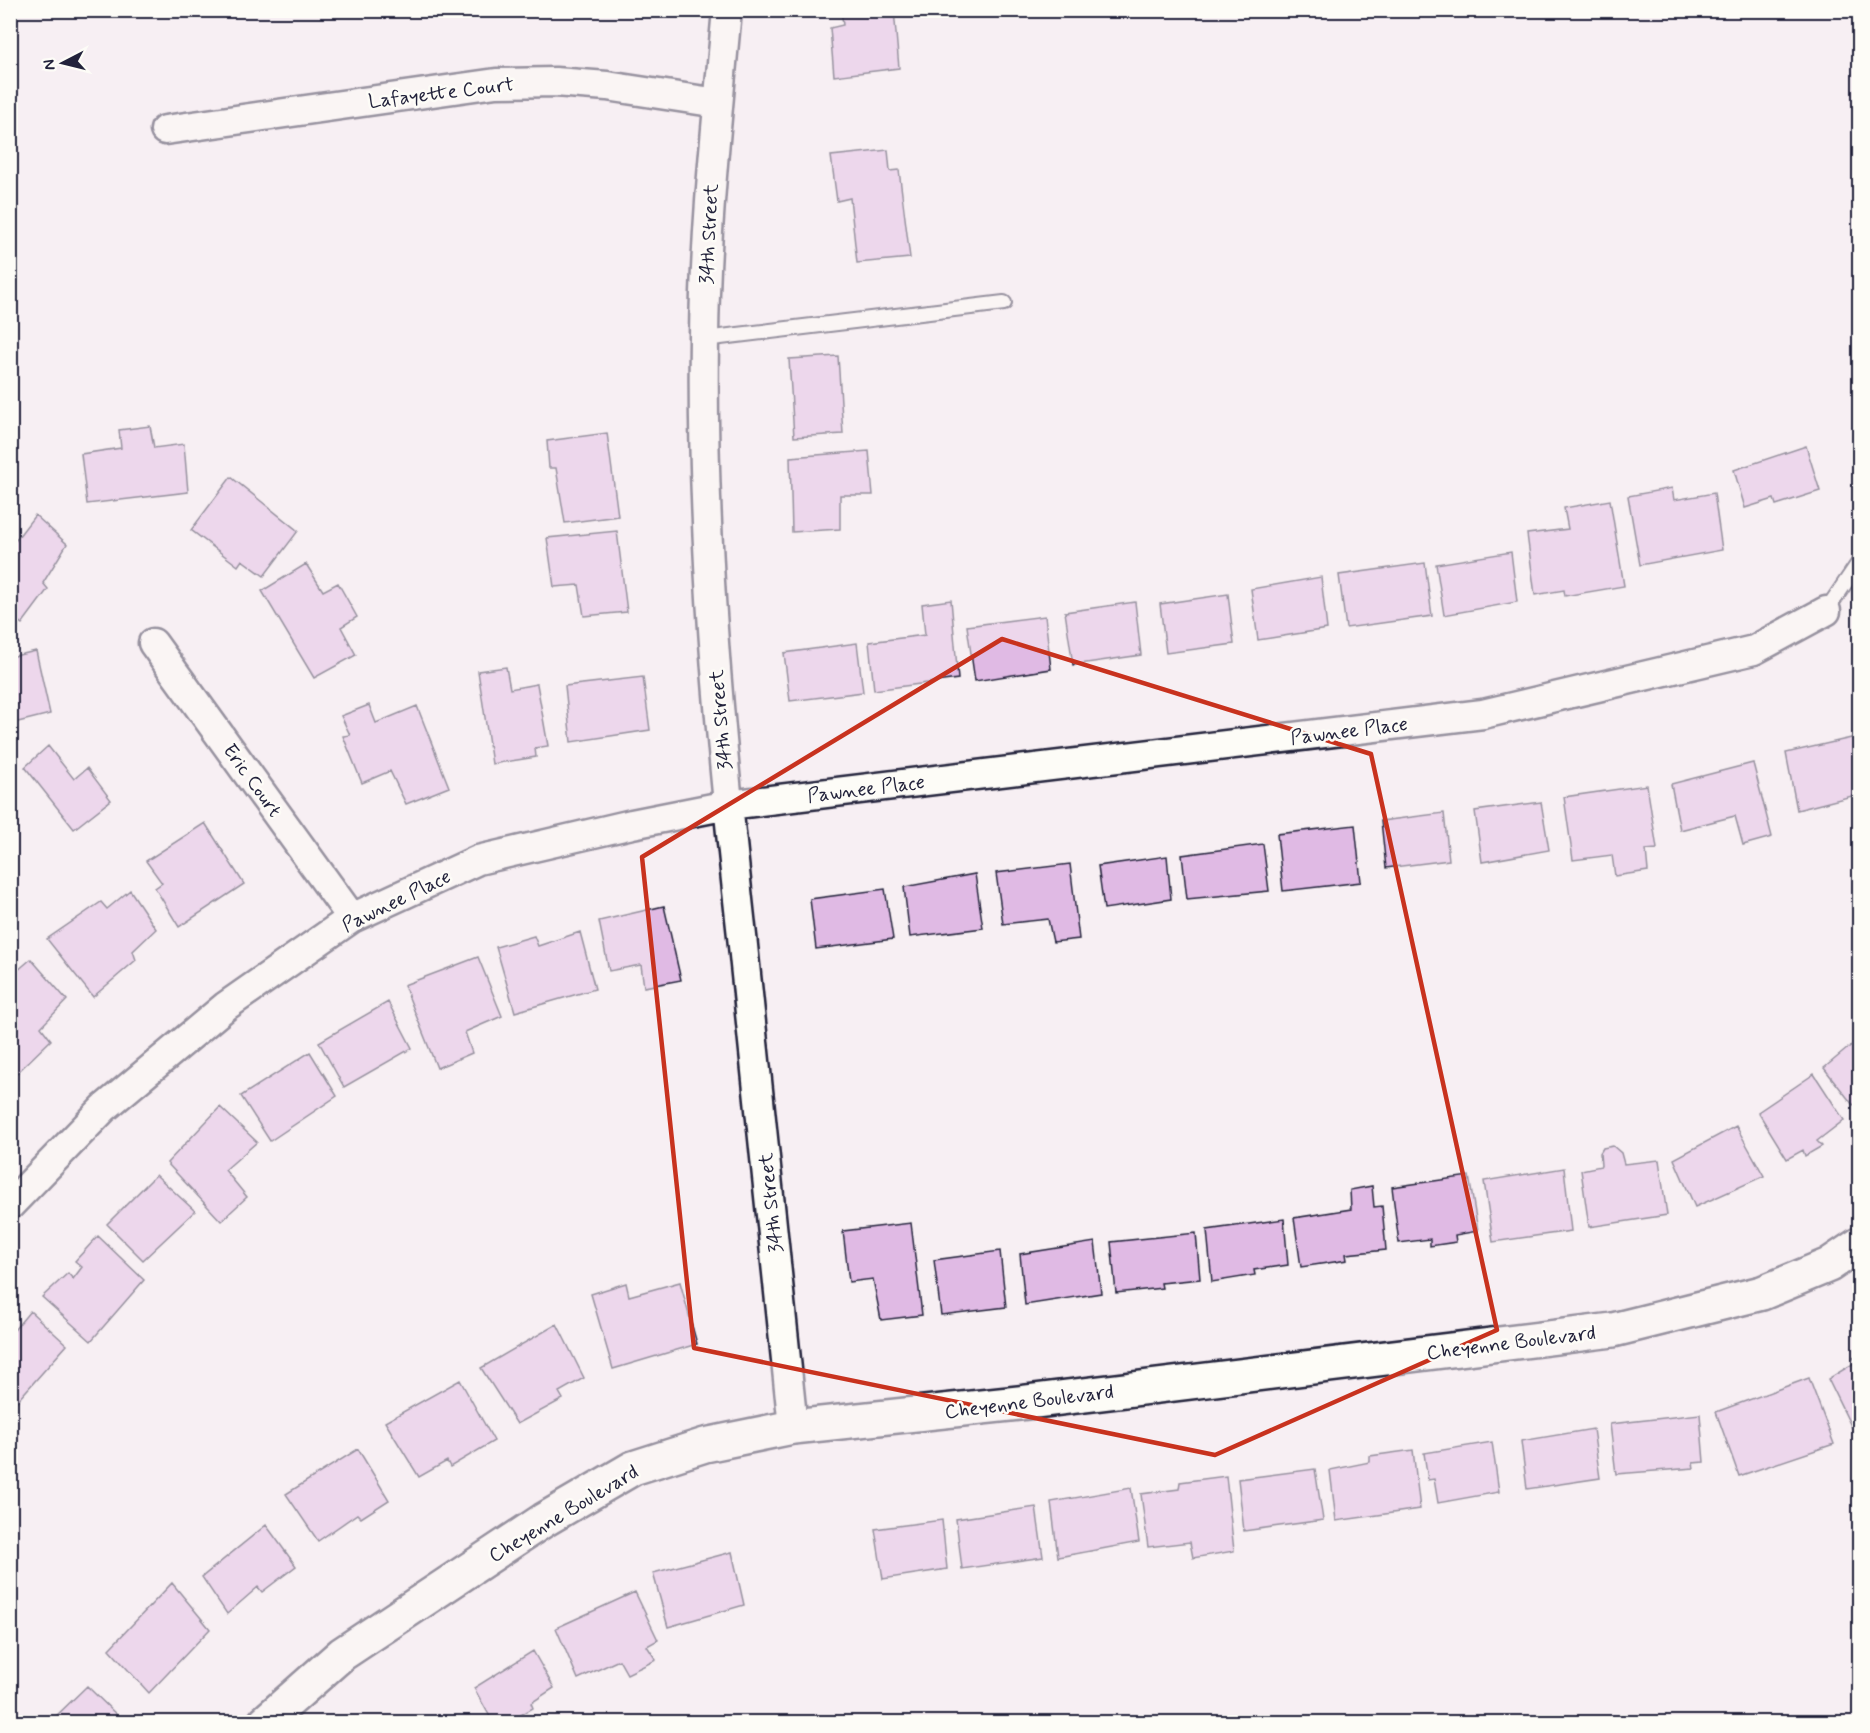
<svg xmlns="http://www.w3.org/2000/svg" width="1870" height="1733" font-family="Mynerve,sans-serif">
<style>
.building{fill:#e0bae4;stroke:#22223b;stroke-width:1.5}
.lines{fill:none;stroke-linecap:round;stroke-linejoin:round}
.service-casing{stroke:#22223b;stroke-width:18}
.minor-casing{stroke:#22223b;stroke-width:33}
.tertiary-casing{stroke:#22223b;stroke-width:38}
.service{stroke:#fdfcf7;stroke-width:14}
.minor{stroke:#fdfcf7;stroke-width:28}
.tertiary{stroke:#fdfcf7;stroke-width:33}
.marked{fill:none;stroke:#c8321e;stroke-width:4.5;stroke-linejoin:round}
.labels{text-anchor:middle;stroke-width:5;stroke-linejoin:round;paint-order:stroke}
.street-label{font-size:20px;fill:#22223b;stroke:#fdfcf7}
</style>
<rect width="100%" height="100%" fill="#f7eff3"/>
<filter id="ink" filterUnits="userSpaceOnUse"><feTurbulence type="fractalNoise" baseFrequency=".0167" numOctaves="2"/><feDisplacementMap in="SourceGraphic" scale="12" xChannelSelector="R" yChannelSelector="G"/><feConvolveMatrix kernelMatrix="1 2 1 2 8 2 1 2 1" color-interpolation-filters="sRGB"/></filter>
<g filter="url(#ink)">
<!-- building -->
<path class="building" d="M 841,10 L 894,10 L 899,68 L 834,76 L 830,28 L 843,25 Z
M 888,150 L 890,171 L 899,170 L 910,258 L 857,263 L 850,198 L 837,201 L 831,156 Z
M 838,356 L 843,434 L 794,437 L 789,359 Z
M 150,426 L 154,448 L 184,444 L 188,492 L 87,504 L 81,454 L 121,448 L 119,430 Z
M 607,433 L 618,516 L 565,523 L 556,468 L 549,468 L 547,441 Z
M 1806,446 L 1820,491 L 1776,505 L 1774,499 L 1745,508 L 1734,470 Z
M 869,451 L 873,495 L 840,495 L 840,529 L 792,532 L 790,457 Z
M 231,477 L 298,531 L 264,576 L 242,560 L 238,566 L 191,530 Z
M 1672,488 L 1674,500 L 1714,493 L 1722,550 L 1640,565 L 1628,496 Z
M 1610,500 L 1624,586 L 1565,596 L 1564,590 L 1535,595 L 1527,534 L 1568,529 L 1564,508 Z
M 35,515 L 67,544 L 43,583 L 48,589 L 22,624 L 10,615 L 10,539 L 15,541 Z
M 617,531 L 627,612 L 584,616 L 579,585 L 554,587 L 547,538 Z
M 1511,552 L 1517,602 L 1444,615 L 1436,564 Z
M 1425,563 L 1432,616 L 1346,628 L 1339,575 Z
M 306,564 L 323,591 L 338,583 L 357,617 L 341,627 L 356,655 L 314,678 L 262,591 Z
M 1321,577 L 1327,629 L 1258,640 L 1251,589 Z
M 1228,594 L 1234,644 L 1166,653 L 1160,604 Z
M 951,600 L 958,679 L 874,690 L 869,642 L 925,635 L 922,604 Z
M 1135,602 L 1141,655 L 1073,665 L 1065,612 Z
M 1045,616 L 1051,669 L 975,681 L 967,626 Z
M 857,643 L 863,692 L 790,701 L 784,653 Z
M 36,651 L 50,714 L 10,724 L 10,657 Z
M 506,667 L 510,689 L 537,684 L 548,746 L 535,748 L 536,757 L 492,764 L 478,671 Z
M 643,677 L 650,730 L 571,742 L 565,686 Z
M 369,705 L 376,723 L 417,706 L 449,787 L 406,804 L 390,771 L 362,783 L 343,736 L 350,735 L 341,716 Z
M 1860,736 L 1860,794 L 1797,810 L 1786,753 Z
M 48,746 L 74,779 L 87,768 L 111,800 L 74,829 L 25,767 Z
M 1753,763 L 1772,837 L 1743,845 L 1735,816 L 1680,830 L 1671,784 Z
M 1647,785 L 1657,849 L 1646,850 L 1648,871 L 1615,876 L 1612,855 L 1573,860 L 1564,797 Z
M 1541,802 L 1549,850 L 1482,862 L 1475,811 Z
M 1444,813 L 1449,860 L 1386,868 L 1381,821 Z
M 205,823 L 244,884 L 179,927 L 155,888 L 162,883 L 146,861 Z
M 1355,825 L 1361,882 L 1283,891 L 1277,834 Z
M 1263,844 L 1269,891 L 1187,899 L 1182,855 Z
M 1167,856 L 1171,899 L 1104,909 L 1098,866 Z
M 1070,864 L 1079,939 L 1053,942 L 1048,919 L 1003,924 L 996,873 Z
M 975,874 L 983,928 L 910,937 L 904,887 Z
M 885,889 L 893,939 L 816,949 L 810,899 Z
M 130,890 L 156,929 L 133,951 L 136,960 L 93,997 L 47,939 L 101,902 L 107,909 Z
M 664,906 L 681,980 L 644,987 L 641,965 L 609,971 L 599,921 Z
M 580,932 L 595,989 L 515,1012 L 496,947 L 534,936 L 538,946 Z
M 478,957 L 502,1016 L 465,1032 L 472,1053 L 437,1068 L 404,985 Z
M 31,959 L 67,1000 L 41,1027 L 51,1040 L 17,1073 L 10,1066 L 10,977 Z
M 388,1002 L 412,1048 L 344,1087 L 319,1042 Z
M 1860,1038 L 1860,1100 L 1853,1105 L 1824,1068 Z
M 310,1052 L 337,1096 L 270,1141 L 241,1096 Z
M 1814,1074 L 1844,1120 L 1817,1141 L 1822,1146 L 1805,1156 L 1803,1150 L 1787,1159 L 1758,1112 Z
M 220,1107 L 257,1142 L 225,1170 L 247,1197 L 221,1221 L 167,1163 Z
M 1736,1126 L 1764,1176 L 1695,1207 L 1674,1159 Z
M 1613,1146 L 1621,1153 L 1624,1164 L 1659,1160 L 1667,1215 L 1589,1227 L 1581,1170 L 1601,1166 L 1600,1153 L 1603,1148 Z
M 1564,1168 L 1571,1231 L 1493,1242 L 1484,1181 Z
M 156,1175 L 195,1211 L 143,1260 L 107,1224 Z
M 1469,1176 L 1478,1231 L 1455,1235 L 1456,1242 L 1430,1246 L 1430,1239 L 1399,1243 L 1392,1187 Z
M 1372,1186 L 1374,1207 L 1382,1206 L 1386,1250 L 1346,1254 L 1347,1260 L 1301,1267 L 1294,1218 L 1351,1209 L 1350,1190 Z
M 1284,1219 L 1288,1265 L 1254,1270 L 1255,1275 L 1212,1282 L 1207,1230 Z
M 911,1223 L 922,1315 L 881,1320 L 873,1279 L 849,1282 L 843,1231 Z
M 1196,1233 L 1200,1279 L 1161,1283 L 1162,1288 L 1116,1293 L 1111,1242 Z
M 98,1236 L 144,1280 L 91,1341 L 42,1297 L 68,1273 L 73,1279 L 82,1267 L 75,1261 Z
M 1095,1242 L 1101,1293 L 1025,1305 L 1020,1254 Z
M 1000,1251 L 1006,1307 L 941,1315 L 934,1260 Z
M 680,1282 L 697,1344 L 613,1369 L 591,1294 L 626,1283 L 629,1296 Z
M 30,1311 L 67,1345 L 10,1409 L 10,1335 Z
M 557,1324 L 584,1378 L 559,1392 L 563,1399 L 517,1424 L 481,1368 Z
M 1860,1353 L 1860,1433 L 1856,1436 L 1828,1379 L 1856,1362 L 1853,1357 Z
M 1809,1378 L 1834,1444 L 1739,1476 L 1716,1412 Z
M 460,1380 L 494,1441 L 450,1467 L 447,1461 L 419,1477 L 385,1422 Z
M 1700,1414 L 1704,1462 L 1693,1463 L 1694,1468 L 1616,1474 L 1610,1424 Z
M 1593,1429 L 1600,1478 L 1527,1489 L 1521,1441 Z
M 1492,1442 L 1499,1492 L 1438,1503 L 1434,1479 L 1428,1480 L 1424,1453 Z
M 358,1449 L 389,1500 L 361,1518 L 357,1514 L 318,1541 L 286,1494 Z
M 1413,1450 L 1420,1509 L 1336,1521 L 1330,1470 L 1370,1462 L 1370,1456 Z
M 1315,1469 L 1323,1520 L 1244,1531 L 1238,1479 Z
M 1226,1476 L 1234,1551 L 1193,1558 L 1190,1542 L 1148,1547 L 1141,1494 L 1179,1489 L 1180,1482 Z
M 1131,1488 L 1139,1542 L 1058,1557 L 1051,1502 Z
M 1036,1507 L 1043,1557 L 962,1569 L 956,1519 Z
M 942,1520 L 947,1569 L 883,1579 L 875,1529 Z
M 266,1525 L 296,1566 L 262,1592 L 258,1587 L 227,1614 L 202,1577 Z
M 732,1552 L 744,1605 L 668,1627 L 653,1573 Z
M 172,1583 L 210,1629 L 149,1693 L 109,1649 Z
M 635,1592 L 658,1640 L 647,1646 L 656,1660 L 627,1674 L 619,1660 L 578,1679 L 556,1628 Z
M 533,1651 L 554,1688 L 531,1703 L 533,1708 L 509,1722 L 493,1722 L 474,1688 Z
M 87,1686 L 123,1721 L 121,1722 L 50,1722 Z"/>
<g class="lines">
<defs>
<path id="service" d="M 704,339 L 1004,303
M 1826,611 L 1860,561"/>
<path id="minor" d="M 727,10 C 717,120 705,228 704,338 C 701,538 720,738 742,936 C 759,1100 776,1263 793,1427
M 165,130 L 496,83 L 555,82 L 607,86 L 718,103
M 153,643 L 352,918
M 10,1205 L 104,1108 L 226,1006 L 352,918 L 478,860 L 632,824 L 728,805 L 1483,714 L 1754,650 L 1826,611"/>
<path id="tertiary" d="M 265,1722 L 342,1654 L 544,1520 L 633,1468 L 705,1445 L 793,1427 L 1019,1403 L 1613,1330 L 1762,1293 L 1829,1265 L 1860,1244"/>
</defs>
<!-- service casing -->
<use href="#service" class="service-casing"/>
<!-- minor casing -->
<use href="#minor" class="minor-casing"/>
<!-- tertiary casing -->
<use href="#tertiary" class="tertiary-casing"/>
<!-- service -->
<use href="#service" class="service"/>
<!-- minor -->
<use href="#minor" class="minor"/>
<!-- tertiary -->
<use href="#tertiary" class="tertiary"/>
</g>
</g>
<!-- marked area -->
<path d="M0 0H1870V1733H0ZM 1002,639 L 1371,754 L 1497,1330 L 1215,1455 L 694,1348 L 642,857 Z" fill="#f7eff3" fill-opacity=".55" fill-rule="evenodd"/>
<path class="marked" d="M 1002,639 L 1371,754 L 1497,1330 L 1215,1455 L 694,1348 L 642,857 Z"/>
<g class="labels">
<!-- street labels -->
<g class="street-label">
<text transform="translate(441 92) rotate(-7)" y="7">Lafayette Court</text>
<text transform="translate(708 234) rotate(-87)" y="7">34th Street</text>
<text transform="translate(720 720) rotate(-95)" y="7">34th Street</text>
<text transform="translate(1349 730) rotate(-7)" y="7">Pawnee Place</text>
<text transform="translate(253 780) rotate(54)" y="7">Eric Court</text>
<text transform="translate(866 788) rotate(-7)" y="7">Pawnee Place</text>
<text transform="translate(396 900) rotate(-26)" y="7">Pawnee Place</text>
<text transform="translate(770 1203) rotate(-96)" y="7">34th Street</text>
<text transform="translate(1511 1342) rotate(-7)" y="7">Cheyenne Boulevard</text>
<text transform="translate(1029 1401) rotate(-7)" y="7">Cheyenne Boulevard</text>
<text transform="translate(563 1513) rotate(-31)" y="7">Cheyenne Boulevard</text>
</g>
</g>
<!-- margin -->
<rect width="1870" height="1733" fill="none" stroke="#fdfcf7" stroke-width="36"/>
<rect x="18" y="18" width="1834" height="1697" fill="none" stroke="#22223b" stroke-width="2" filter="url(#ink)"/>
<!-- north arrow -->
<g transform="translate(63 63) rotate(263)" stroke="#fdfcf7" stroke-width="4.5" paint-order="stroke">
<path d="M0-4.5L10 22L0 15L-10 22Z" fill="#22223b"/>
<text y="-9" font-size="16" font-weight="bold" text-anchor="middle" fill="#22223b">N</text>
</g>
</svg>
